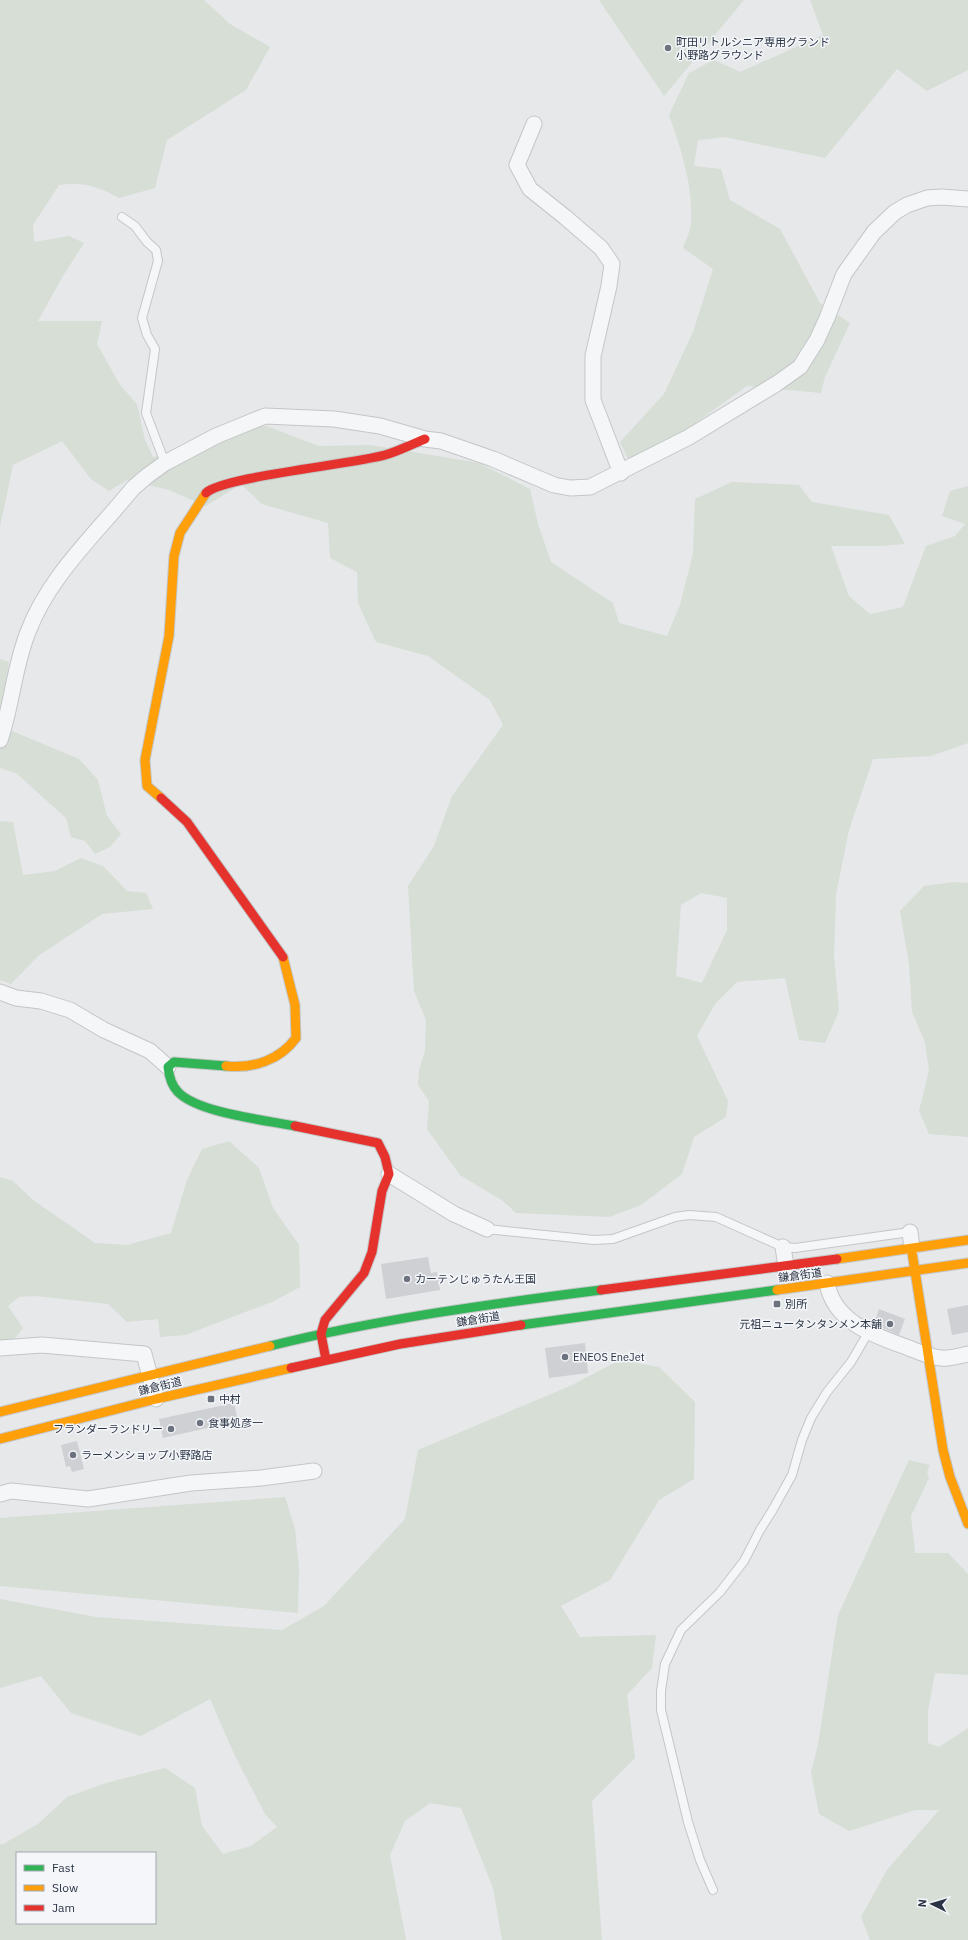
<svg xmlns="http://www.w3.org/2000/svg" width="968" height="1940" font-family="'IBM Plex Sans','Noto Sans JP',sans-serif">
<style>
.green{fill:#d6ded6;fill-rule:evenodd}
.building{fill:#ced0d3}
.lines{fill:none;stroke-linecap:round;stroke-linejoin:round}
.lane-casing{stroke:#c4c6c8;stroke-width:10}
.street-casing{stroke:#c4c6c8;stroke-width:17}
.fast-casing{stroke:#c4c6c8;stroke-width:11}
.slow-casing{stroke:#c4c6c8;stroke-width:11}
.jam-casing{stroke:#c4c6c8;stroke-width:11}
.lane{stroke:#f5f6f7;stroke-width:8}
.street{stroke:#f5f6f7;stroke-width:15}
.fast{stroke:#30b455;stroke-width:9}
.slow{stroke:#ff9f0a;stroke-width:9}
.jam{stroke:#e5322d;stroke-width:9}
.poi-dot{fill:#6c737f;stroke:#f4f6f9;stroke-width:1.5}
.labels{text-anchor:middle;stroke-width:3;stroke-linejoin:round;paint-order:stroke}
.poi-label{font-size:11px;fill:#2b3445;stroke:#f4f6f9;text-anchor:start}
.street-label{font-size:11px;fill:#2b3445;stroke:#f4f6f9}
</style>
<rect width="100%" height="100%" fill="#e6e8ea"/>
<!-- green -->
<path class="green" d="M 0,0 L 204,0 L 230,24 L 270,47 L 246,90 L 167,140 L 155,188 L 119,198 C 96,186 86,182 59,185 L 33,225 L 34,242 L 69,236 L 84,243 L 60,281 L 38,321 L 102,321 L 97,344 L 120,385 L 137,404 L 145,440 L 153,457 L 213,446 L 258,423 L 319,446 L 371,445 L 479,463 L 530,489 L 538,524 L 551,562 L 613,603 L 619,623 L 667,636 L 680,605 L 693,554 L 695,499 L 732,482 L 799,485 L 812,502 L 889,515 L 905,544 L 881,546 L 831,546 L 849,596 L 870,614 L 903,607 L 926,546 L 955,536 L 965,524 L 942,516 L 950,491 L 968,486 L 968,743 L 931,756 L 873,759 L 849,830 L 836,894 L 834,955 L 839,1011 L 825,1043 L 799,1040 L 785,978 L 737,982 L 715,1004 L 697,1036 L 728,1101 L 726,1117 L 694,1137 L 682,1174 L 641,1205 L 609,1217 L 516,1213 L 503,1201 L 460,1175 L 427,1129 L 429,1101 L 418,1085 L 419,1070 L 425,1052 L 426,1020 L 414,991 L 408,886 L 434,846 L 452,796 L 503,725 L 490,700 L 428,656 L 376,642 L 358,603 L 357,572 L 330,558 L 328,523 L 262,504 L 241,484 L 206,506 L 169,490 L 127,480 L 109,491 L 91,479 L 62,441 L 13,465 L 0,527 ZM 701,893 L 727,898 L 727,930 L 702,983 L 676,976 L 681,905 Z
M 599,0 L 744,0 L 664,96 Z
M 810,0 L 968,0 L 968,70 L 927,91 L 897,69 L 825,158 L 725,137 L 698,140 L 694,166 L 721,169 L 730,200 L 780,229 L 820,303 L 850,323 L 825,377 L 821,393 L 747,386 L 687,429 L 630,463 L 620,442 L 664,394 L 693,332 L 713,269 L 683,248 C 686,240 691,230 691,221 C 693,184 681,149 669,115 L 689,73 L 714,60 L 740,72 L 823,35 Z
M 0,659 L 9,662 L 0,717 Z
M 0,726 L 79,759 L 98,780 L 107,816 L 121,834 L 110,847 L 95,854 L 85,841 L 71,837 L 66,818 L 16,773 L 0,768 Z
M 0,821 L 13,822 L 23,875 L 55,871 L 81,858 L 103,866 L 127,891 L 146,893 L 153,909 L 102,914 L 38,956 L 11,984 L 0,980 Z
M 954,882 L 968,883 L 968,1137 L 929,1134 L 919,1111 L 929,1070 L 925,1042 L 912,1012 L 909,964 L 900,911 L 924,886 Z
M 229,1141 L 259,1168 L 273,1208 L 299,1245 L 300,1287 L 272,1302 L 185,1335 L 160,1337 L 158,1319 L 127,1322 L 108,1304 L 35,1296 L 19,1297 L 8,1306 L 23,1328 L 0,1356 L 0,1177 L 13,1181 L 33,1200 L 95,1243 L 127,1245 L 171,1233 L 187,1180 L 202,1149 Z
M 620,1360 L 659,1367 L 695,1402 L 694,1479 L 659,1500 L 610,1580 L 561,1606 L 580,1637 L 656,1635 L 652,1668 L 627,1695 L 635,1758 L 592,1801 L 602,1940 L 502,1940 L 493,1888 L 461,1808 L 430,1803 L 405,1821 L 390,1855 L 406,1940 L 0,1940 L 0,1844 L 3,1844 L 38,1824 L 67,1797 L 106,1783 L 165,1768 L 195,1788 L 202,1826 L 223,1854 L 251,1846 L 277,1827 L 265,1814 L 235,1756 L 210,1699 L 141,1736 L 71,1713 L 41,1676 L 0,1688 L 0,1599 L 96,1617 L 282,1630 L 324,1606 L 405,1519 L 418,1450 L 570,1386 ZM 17,1853 L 155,1853 L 155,1923 L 17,1923 Z
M 909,1460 L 930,1465 L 927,1472 L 929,1478 L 911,1516 L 915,1553 L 948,1553 L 968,1574 L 968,1675 L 935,1673 L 928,1711 L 928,1743 L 939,1747 L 968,1728 L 968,1940 L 870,1940 L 861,1917 L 887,1870 L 939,1810 L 915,1810 L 849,1831 L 819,1814 L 811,1772 L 818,1745 L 838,1615 Z
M 285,1497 L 295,1529 L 299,1569 L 298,1613 L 0,1586 L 0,1518 Z"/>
<!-- building -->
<path class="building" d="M 428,1257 L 431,1273 L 437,1272 L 440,1290 L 386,1299 L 381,1264 Z
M 968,1305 L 968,1332 L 952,1335 L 947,1309 Z
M 879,1309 L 905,1319 L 899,1335 L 874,1324 Z
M 585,1343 L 588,1373 L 549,1378 L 545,1348 Z
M 234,1403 L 238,1421 L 163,1438 L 159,1419 Z
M 77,1441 L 84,1469 L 72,1472 L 70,1466 L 66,1467 L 61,1445 Z"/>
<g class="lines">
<defs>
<path id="lane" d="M 122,217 L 135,226 L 147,242 L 156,250 L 158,261 L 142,318 L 147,335 L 155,349 L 146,413 L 165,463
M 487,1229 L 594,1240 L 613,1239 L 675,1217 L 689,1215 L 716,1217 L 783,1247 L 795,1248 L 910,1232
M 713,1890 L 700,1860 L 688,1822 L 661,1710 L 661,1691 L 665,1664 L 681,1630 L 720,1592 L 744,1561 L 760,1530 L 772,1511 L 792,1475 L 802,1440 L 811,1418 L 827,1392 L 851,1362 L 868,1333"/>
<path id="street" d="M 534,124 L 517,165 L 530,189 L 565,217 L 601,248 L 612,264 L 609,286 L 593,356 L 593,400 L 621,473
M 0,740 C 12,705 14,667 28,632 C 49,576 96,534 133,488 L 147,476 L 165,463 L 216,436 L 265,416 L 334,419 L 380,426 L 425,439 L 441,441 L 493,459 L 554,485 L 570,488 L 590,487 L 689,437 L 776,384 L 800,367 L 817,340 L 827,318 L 844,274 L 874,232 L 895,212 L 907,205 L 927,198 L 942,197 L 968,199
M 0,992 L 16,998 L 41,1001 L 70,1010 L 104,1030 L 150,1051 L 168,1067
M 389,1174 L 454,1214 L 487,1229
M 910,1232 L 912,1248
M 783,1247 L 786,1266
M 827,1283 C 834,1323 876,1336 909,1348 C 919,1352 930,1357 941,1358 C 950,1359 959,1356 968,1354
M 0,1348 L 42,1345 L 144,1354 L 156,1399
M 0,1494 L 11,1491 L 88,1499 L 191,1483 L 261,1478 L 314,1471"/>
<path id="fast" d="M 226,1066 L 174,1062 L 168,1067 C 169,1076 171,1085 178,1092 C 198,1113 265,1120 295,1126
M 521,1325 L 777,1290
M 270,1346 C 378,1319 490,1304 601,1290"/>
<path id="slow" d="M 161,798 L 147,786 L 145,760 L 169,636 L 174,556 L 180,533 L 206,493
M 226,1066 C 253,1069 280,1060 296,1038 L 295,1005 L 283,957
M 912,1252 L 943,1450 L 950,1477 L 968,1524
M 837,1259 L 968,1240
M 777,1290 L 968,1263
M 0,1412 L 270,1346
M 0,1439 L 156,1399 L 291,1368"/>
<path id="jam" d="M 206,493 C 221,477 354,464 385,455 C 399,451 412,444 425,439
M 161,798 L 187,822 L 283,957
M 295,1126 L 378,1143 L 385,1157 L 389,1174 L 382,1191 L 372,1252 L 364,1273 L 325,1320 L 321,1334 L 326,1360
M 601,1290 L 837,1259
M 291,1368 L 400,1344 L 521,1325"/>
</defs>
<!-- lane casing -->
<use href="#lane" class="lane-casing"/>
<!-- street casing -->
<use href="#street" class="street-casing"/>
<!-- fast casing -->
<use href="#fast" class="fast-casing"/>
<!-- slow casing -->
<use href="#slow" class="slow-casing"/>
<!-- jam casing -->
<use href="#jam" class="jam-casing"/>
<!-- lane -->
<use href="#lane" class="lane"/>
<!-- street -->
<use href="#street" class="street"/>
<!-- fast -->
<use href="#fast" class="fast"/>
<!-- slow -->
<use href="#slow" class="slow"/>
<!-- jam -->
<use href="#jam" class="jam"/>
</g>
<!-- markers -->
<g class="poi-dot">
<circle cx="668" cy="48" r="4"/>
<circle cx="407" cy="1279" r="4"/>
<rect x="773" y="1300" width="8" height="8" rx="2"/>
<circle cx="890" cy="1324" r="4"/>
<circle cx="565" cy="1357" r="4"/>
<rect x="207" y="1395" width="8" height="8" rx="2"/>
<circle cx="200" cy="1423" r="4"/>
<circle cx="171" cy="1429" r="4"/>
<circle cx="73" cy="1455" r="4"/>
</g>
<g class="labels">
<!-- poi labels -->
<g class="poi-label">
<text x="676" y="46">町田リトルシニア専用グランド<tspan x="676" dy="13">小野路グラウンド</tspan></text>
<text x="415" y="1283">カーテンじゅうたん王国</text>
<text x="785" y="1308">別所</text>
<text x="882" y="1328" text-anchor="end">元祖ニュータンタンメン本舗</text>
<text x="573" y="1361">ENEOS EneJet</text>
<text x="219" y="1403">中村</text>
<text x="208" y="1427">食事処彦一</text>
<text x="163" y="1433" text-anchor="end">フランダーランドリー</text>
<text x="81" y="1459">ラーメンショップ小野路店</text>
</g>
<!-- street labels -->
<g class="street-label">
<text transform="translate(800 1275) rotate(-8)" y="4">鎌倉街道</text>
<text transform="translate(478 1319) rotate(-9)" y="4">鎌倉街道</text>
<text transform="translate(160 1386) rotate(-14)" y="4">鎌倉街道</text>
</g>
</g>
<!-- legend -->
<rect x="16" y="1852" width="140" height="72" fill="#f4f6f9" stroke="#a4a8b1"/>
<rect x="24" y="1865" width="20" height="6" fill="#30b455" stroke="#a4a8b1"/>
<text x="52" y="1872" font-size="12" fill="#2b3445">Fast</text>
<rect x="24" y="1885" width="20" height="6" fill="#ff9f0a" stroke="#a4a8b1"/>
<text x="52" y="1892" font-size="12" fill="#2b3445">Slow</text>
<rect x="24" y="1905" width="20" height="6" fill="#e5322d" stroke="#a4a8b1"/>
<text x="52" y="1912" font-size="12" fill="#2b3445">Jam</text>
<!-- north arrow -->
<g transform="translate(932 1904) rotate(275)" stroke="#f4f6f9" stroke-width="3" paint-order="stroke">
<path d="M0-3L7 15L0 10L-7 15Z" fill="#2b3445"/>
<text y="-6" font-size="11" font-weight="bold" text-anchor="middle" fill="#2b3445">N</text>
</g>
</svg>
